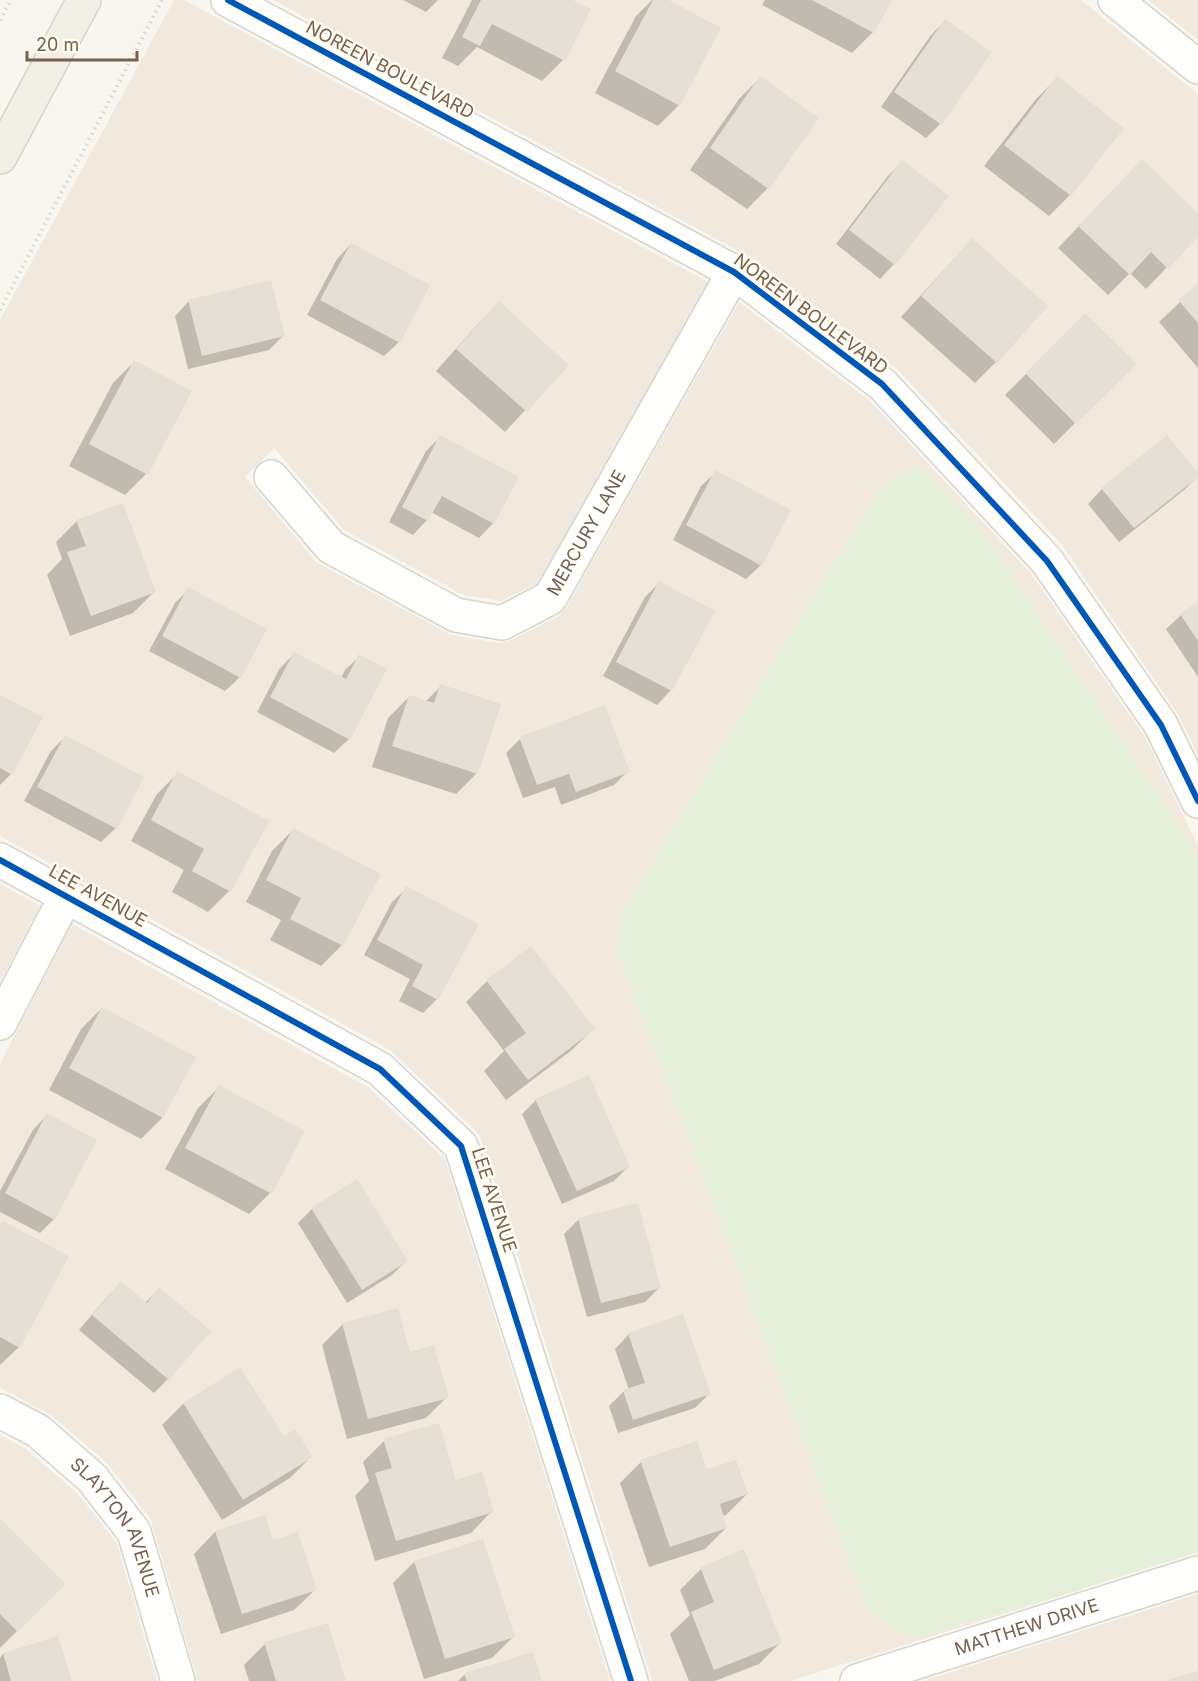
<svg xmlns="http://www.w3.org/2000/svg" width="1198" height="1681" font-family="Inter,sans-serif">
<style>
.residential{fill:#f1e9dd}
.green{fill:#e4efda}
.shadow{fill:#0003}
.building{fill:#e5dfd6}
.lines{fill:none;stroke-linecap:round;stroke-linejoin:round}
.minor-casing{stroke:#d7d3cd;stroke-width:36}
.major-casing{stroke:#d9d3cc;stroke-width:36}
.path{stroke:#dad6d0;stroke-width:4;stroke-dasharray:1.5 4.5;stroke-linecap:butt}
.minor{stroke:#fefefd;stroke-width:33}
.major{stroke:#f2efe7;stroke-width:33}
.cycleway-casing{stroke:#fefbf1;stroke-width:10}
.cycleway{stroke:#0057b8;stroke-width:6}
.labels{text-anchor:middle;stroke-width:5;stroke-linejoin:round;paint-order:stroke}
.street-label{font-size:18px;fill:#77604e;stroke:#fefbf1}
</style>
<rect width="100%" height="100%" fill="#f8f6ef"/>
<!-- residential -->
<path class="residential" d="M 174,0 L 184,0 L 708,282 L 538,583 L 501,601 L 463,595 L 344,530 L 274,448 L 245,477 L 316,562 L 451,635 L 498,643 L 509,641 L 557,617 L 566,608 L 739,302 L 870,401 L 1032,575 L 1145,737 L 1198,846 L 1198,858 L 1189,840 L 919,466 L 881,486 L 623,911 L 914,1638 L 1054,1598 L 790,1681 L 652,1681 L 480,1137 L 475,1130 L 390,1050 L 0,836 L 0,320 Z
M 273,0 L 1081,0 L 1194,91 L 1198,95 L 1198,755 L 1178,714 L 1062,545 L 897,369 L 760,265 L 761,263 Z
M 1148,0 L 1198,0 L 1198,40 Z
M 0,884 L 40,906 L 0,982 Z
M 72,924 L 368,1087 L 445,1159 L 610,1681 L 198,1681 L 150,1518 L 106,1462 L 51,1415 L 0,1388 L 0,1064 Z
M 0,1435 L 26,1449 L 78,1494 L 117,1543 L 157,1681 L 0,1681 Z
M 1198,1594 L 1198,1681 L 923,1681 Z"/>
<!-- green -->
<path class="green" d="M 919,466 L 978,524 L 1189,840 L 1198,858 L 1198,1552 L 1054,1598 L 914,1638 L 869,1614 L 616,948 L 623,911 L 881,486 Z"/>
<!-- shadow -->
<path class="shadow" d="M 403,0 L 438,0 L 426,12 Z
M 472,0 L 569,0 L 563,60 L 542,81 L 477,47 L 458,66 L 442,58 Z
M 652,0 L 666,0 L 679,105 L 658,126 L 595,93 L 636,16 Z
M 765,0 L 890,0 L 873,32 L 852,53 L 762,5 Z
M 945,21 L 990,53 L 940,124 L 926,138 L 881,107 L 931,35 Z
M 760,78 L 817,118 L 768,188 L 747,209 L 690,170 L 739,99 Z
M 1057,78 L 1070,195 L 1049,216 L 984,166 L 1036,99 Z
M 902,162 L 894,264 L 880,279 L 836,244 L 888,176 Z
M 1121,182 L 1198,215 L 1198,235 L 1146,289 L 1130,273 L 1108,295 L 1058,248 Z
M 973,240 L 1046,306 L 996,362 L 975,383 L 901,317 L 952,261 Z
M 351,244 L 399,342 L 384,356 L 307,315 L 337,259 Z
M 1198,285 L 1198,368 L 1159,322 Z
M 189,301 L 283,336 L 269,350 L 188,369 L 175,316 Z
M 499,304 L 567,365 L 505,432 L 436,371 L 478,324 Z
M 1085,315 L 1134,364 L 1054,444 L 1005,395 Z
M 134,362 L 190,392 L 146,474 L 125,495 L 69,466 L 113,383 Z
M 440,437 L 493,523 L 479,538 L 431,512 L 427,520 L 413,535 L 389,522 L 426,451 Z
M 1167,437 L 1198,476 L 1184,490 L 1119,542 L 1088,504 L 1102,489 Z
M 716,472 L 761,565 L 746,579 L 673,540 L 701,486 Z
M 77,521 L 154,592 L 133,613 L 70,636 L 47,575 L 62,559 L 56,542 Z
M 659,583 L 713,611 L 671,690 L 657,705 L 603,676 L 645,597 Z
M 189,589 L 265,630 L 240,677 L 225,691 L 149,651 L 175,603 Z
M 1198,604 L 1198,677 L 1166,629 L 1181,615 Z
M 294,654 L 341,678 L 345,670 L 360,656 L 349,739 L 334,753 L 257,712 L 280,668 Z
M 441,686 L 477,773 L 456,794 L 372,767 L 388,718 L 409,697 L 425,702 Z
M 0,696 L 11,774 L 0,785 Z
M 65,737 L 116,828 L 101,842 L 24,801 L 51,751 Z
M 520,739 L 628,771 L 614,785 L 561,805 L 555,787 L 523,798 L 506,753 Z
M 178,773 L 229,891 L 208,912 L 172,892 L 184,870 L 131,841 L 157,794 Z
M 293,830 L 342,945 L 321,966 L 270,940 L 281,920 L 246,902 L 272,851 Z
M 407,888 L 437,999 L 423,1013 L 399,1001 L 410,979 L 364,955 L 392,902 Z
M 531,948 L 593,1029 L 572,1050 L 506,1100 L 484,1071 L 504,1051 L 466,1002 L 487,981 Z
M 102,1008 L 194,1057 L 162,1118 L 141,1139 L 49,1090 L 81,1029 Z
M 219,1087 L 270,1193 L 249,1214 L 165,1169 L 198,1108 Z
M 536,1100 L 628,1167 L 614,1181 L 562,1204 L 522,1114 Z
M 47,1115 L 54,1219 L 40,1233 L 0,1212 L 0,1191 L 33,1130 Z
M 356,1181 L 406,1261 L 392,1275 L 347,1303 L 298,1223 L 312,1209 Z
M 579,1219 L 659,1288 L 645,1302 L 587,1317 L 564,1234 Z
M 0,1225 L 19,1347 L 0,1365 Z
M 121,1283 L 145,1303 L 159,1289 L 168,1379 L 154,1393 L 79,1330 L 107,1297 Z
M 343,1324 L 447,1397 L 426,1418 L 347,1439 L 322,1345 Z
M 629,1334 L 709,1394 L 695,1408 L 618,1433 L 609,1406 L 623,1392 L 629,1390 L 615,1349 Z
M 183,1404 L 283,1439 L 311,1457 L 290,1478 L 222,1520 L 162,1425 Z
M 384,1441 L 455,1482 L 492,1511 L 471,1533 L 375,1561 L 355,1496 L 369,1481 L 363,1462 Z
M 641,1462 L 706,1471 L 747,1494 L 726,1515 L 722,1516 L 726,1528 L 705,1549 L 649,1567 L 620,1483 Z
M 264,1516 L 272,1542 L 316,1589 L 294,1610 L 221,1634 L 194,1554 L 215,1532 Z
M 0,1520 L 64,1584 L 0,1648 Z
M 744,1551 L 780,1643 L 759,1664 L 715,1681 L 689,1681 L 670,1634 L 690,1615 L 680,1590 L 701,1569 Z
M 414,1562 L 513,1637 L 492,1658 L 424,1679 L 393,1583 Z
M 265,1644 L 344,1681 L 249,1681 L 244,1665 Z
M 3,1654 L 70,1681 L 0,1681 L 0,1658 Z
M 465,1674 L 540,1681 L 458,1681 Z"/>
<!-- building -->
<path class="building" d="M 481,0 L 573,0 L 591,9 L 565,61 L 492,24 L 480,46 L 462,37 Z
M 653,0 L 669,0 L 721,28 L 680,106 L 615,71 Z
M 812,0 L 892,0 L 874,33 Z
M 945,19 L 992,52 L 942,125 L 894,92 Z
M 760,76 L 819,118 L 769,189 L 710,148 Z
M 1057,76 L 1124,128 L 1071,196 L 1004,145 Z
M 1142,159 L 1198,213 L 1198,237 L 1168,269 L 1151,252 L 1130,275 L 1078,226 Z
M 902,160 L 949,196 L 895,265 L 849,230 Z
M 972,238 L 1048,306 L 997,363 L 921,296 Z
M 351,243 L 430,285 L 400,343 L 320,300 Z
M 271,280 L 285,336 L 202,356 L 188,300 Z
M 1198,283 L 1198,323 L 1178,300 Z
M 499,301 L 569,365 L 527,412 L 456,349 Z
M 1085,313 L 1137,364 L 1076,424 L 1025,373 Z
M 134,360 L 192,391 L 148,475 L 89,444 Z
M 440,435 L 519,477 L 494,524 L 442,496 L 428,521 L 402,507 Z
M 1167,435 L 1198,473 L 1198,477 L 1134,528 L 1101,488 Z
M 715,470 L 791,510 L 762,566 L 686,525 Z
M 123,503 L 156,592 L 91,616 L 67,552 L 86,546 L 76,520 Z
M 659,581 L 715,611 L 672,691 L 616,662 Z
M 188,587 L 267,629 L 241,678 L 162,636 Z
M 1198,602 L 1198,641 L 1180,614 Z
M 294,652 L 346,679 L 359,654 L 387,669 L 350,740 L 270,697 Z
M 440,684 L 501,704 L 478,774 L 392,746 L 409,695 L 434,703 Z
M 0,695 L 43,717 L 12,775 L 0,768 Z
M 605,705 L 630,772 L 576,792 L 569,774 L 537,785 L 519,737 Z
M 65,735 L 144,777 L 117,829 L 37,787 Z
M 177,771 L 269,821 L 231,892 L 192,871 L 204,849 L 151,820 Z
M 293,828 L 381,874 L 343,946 L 290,919 L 301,898 L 266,880 Z
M 406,886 L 479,924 L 438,1000 L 412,986 L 423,965 L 377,940 Z
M 531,946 L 595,1029 L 528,1080 L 504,1049 L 526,1033 L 486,980 Z
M 102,1007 L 196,1057 L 163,1118 L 69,1068 Z
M 589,1075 L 630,1167 L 577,1191 L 535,1099 Z
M 219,1085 L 305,1131 L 272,1194 L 185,1148 Z
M 47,1113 L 97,1140 L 55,1220 L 5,1193 Z
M 357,1179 L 408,1261 L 362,1290 L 311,1208 Z
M 638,1203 L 661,1288 L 601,1303 L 578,1218 Z
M 3,1221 L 69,1256 L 20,1348 L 0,1337 L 0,1225 Z
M 121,1281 L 147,1303 L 159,1287 L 211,1331 L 169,1380 L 92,1315 Z
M 398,1308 L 410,1352 L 434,1345 L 449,1398 L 368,1419 L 342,1323 Z
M 683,1314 L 711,1394 L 633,1420 L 623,1390 L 645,1383 L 628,1333 Z
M 240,1367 L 284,1436 L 295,1429 L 313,1457 L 243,1500 L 183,1403 Z
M 439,1423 L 456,1480 L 482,1472 L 494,1512 L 396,1541 L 375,1473 L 392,1468 L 383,1439 Z
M 697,1441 L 707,1469 L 736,1460 L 748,1494 L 720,1504 L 727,1528 L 670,1547 L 640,1460 Z
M 265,1515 L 273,1540 L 298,1532 L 317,1590 L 242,1614 L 215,1531 Z
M 0,1518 L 66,1584 L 18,1632 L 0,1614 Z
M 483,1539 L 515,1637 L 445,1659 L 414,1561 Z
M 744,1549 L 782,1643 L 714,1670 L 691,1612 L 714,1602 L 700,1567 Z
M 328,1623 L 346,1681 L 276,1681 L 264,1642 Z
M 58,1636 L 72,1681 L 11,1681 L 3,1653 Z
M 533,1652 L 542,1681 L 467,1681 L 464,1673 Z
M 1198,1671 L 1198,1681 L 1168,1681 L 1168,1680 Z"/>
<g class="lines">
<defs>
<g id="minor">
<path d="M 228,0 L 734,272 L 882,384 L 1047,561 L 1161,725 L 1198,801"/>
<path d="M 1115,0 L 1198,67"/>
<path id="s1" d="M 271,477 L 331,547 L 456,615 L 502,623 L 550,598 L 734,272"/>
<path d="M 0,860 L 380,1069 L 461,1146 L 631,1681"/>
<path d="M 0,1023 L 66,896"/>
<path id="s2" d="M 0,1411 L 38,1431 L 92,1478 L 134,1532 L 178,1681"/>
<path id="s3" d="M 857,1681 L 1198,1573"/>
</g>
<path id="major" d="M 0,157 L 84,0"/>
</defs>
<!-- minor casing -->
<use href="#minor" class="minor-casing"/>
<!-- major casing -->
<use href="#major" class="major-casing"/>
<!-- path -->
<path class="path" d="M 0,20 L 11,0
M 0,310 L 162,0"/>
<!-- minor -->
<use href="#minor" class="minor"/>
<!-- major -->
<use href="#major" class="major"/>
<defs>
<path id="cycleway" d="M 228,0 L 734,272 L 882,384 L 1047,561 L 1161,725 L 1198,801
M 0,860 L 380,1069 L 461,1146 L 631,1681"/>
</defs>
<!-- cycleway casing -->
<use href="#cycleway" class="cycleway-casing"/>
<!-- cycleway -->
<use href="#cycleway" class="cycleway"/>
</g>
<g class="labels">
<!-- street labels -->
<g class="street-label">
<text transform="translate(390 70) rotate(28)" y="6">NOREEN BOULEVARD</text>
<text transform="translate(811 314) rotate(37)" y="6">NOREEN BOULEVARD</text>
<text dy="6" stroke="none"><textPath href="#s1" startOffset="410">MERCURY LANE</textPath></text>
<text transform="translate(98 896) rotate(29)" y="6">LEE AVENUE</text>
<text transform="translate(494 1200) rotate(72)" y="6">LEE AVENUE</text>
<text dy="6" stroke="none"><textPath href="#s2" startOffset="170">SLAYTON AVENUE</textPath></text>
<text dy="6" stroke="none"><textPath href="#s3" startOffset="178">MATTHEW DRIVE</textPath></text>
</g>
</g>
<!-- scale -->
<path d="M27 51v9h110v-9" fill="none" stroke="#77604e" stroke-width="3"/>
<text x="36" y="51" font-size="18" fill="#77604e" stroke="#fefbf1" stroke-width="4.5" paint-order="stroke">20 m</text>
</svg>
